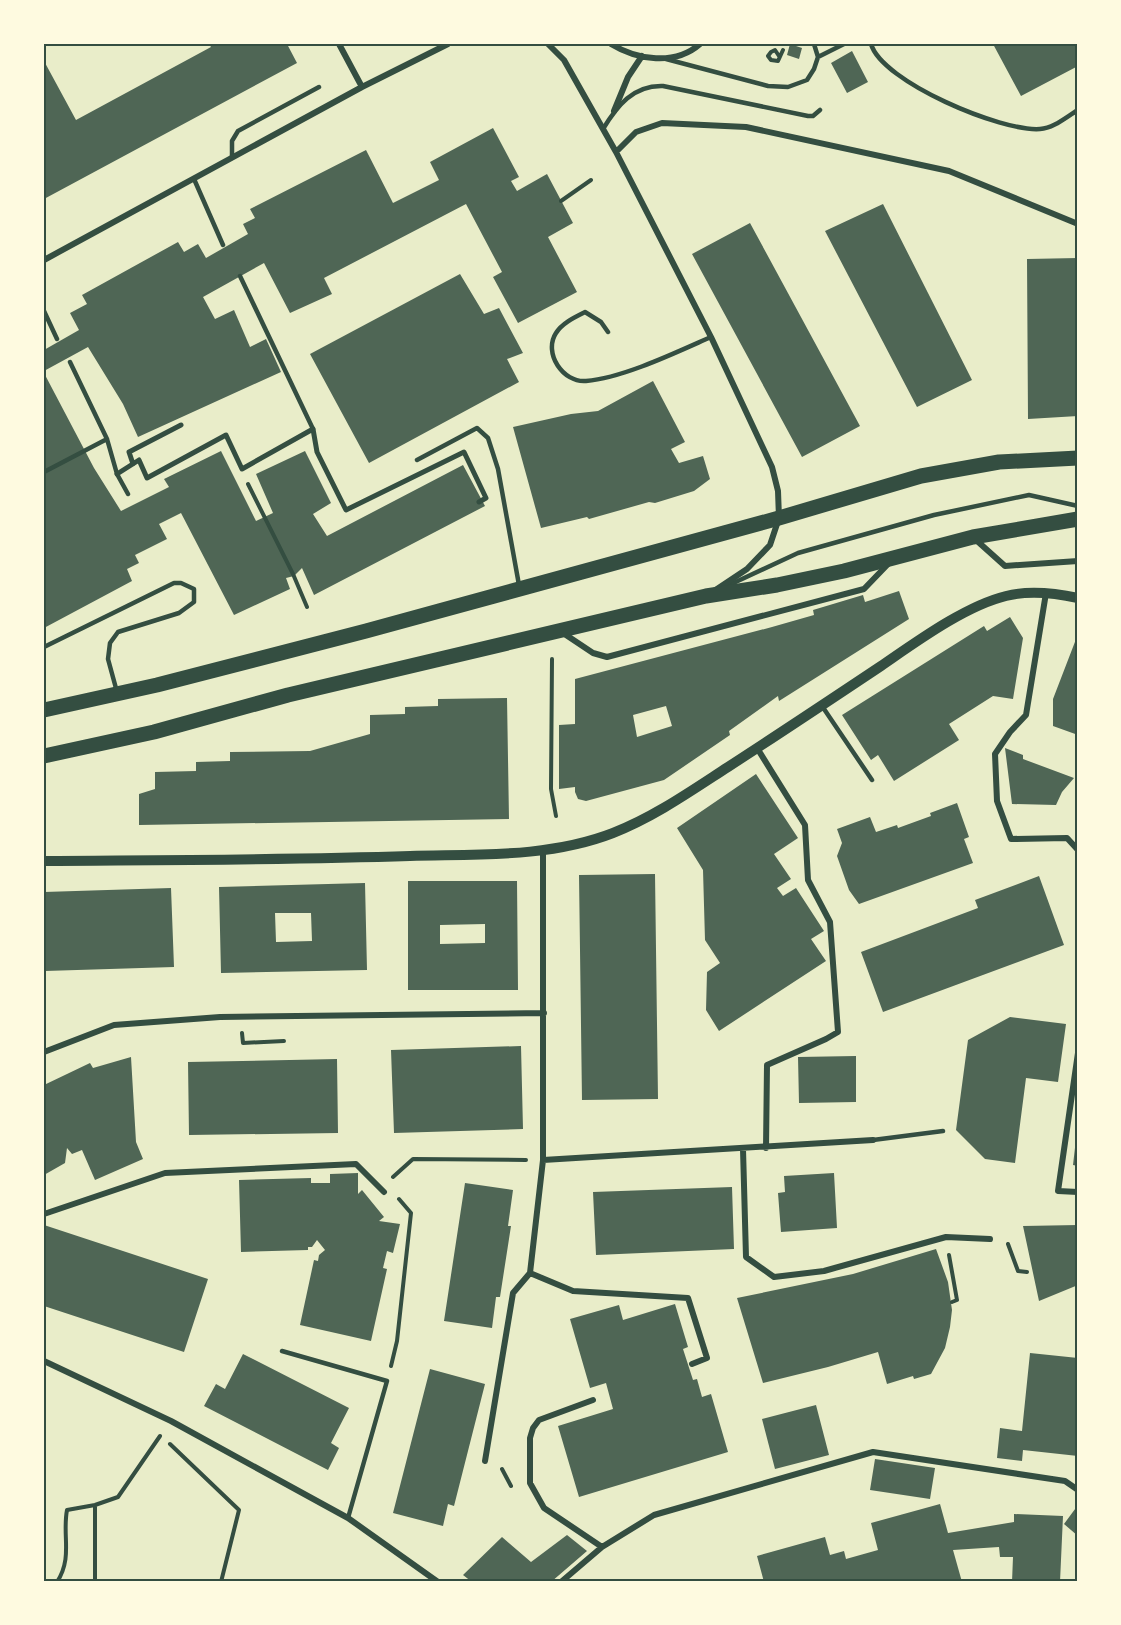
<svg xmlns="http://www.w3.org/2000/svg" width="1121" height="1625" font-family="Lato,sans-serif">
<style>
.building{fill:#4f6655;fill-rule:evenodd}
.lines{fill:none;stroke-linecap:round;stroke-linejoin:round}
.path{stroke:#344e41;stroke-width:4}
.service{stroke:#344e41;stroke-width:4.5}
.pedestrian{stroke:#344e41;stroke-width:5}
.minor{stroke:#344e41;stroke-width:6}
.tertiary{stroke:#344e41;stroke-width:10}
.primary{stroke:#344e41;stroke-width:15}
.neatline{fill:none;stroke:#344e41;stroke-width:2}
</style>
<rect width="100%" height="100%" fill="#e9edc9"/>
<!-- building -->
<path class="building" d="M 209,44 L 287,44 L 297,63 L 44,199 L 44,61 L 76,120 L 211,47 Z
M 790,44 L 802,48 L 799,59 L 787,55 Z
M 993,44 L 1078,44 L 1078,66 L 1021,96 Z
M 852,51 L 868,82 L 847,93 L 831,63 Z
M 493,128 L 519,177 L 511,181 L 517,191 L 547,174 L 573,223 L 548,237 L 577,292 L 518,323 L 493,277 L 502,272 L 466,204 L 324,278 L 332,294 L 290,313 L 264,263 L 203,297 L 215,319 L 234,310 L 250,347 L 266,339 L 281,372 L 138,437 L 123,404 L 88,347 L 44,371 L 44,350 L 79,330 L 70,313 L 87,304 L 82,295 L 178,242 L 184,252 L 198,244 L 206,258 L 248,234 L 243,224 L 255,218 L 250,209 L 366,150 L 393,203 L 439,180 L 430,162 Z
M 883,204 L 972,380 L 917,407 L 825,231 Z
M 750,223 L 860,426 L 802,457 L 692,254 Z
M 1078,258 L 1078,416 L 1028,419 L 1027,259 Z
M 460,274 L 484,314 L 499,308 L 523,353 L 507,359 L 519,382 L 369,463 L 310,354 Z
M 44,373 L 94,468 L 121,511 L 169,487 L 164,479 L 221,451 L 256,521 L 273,513 L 256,474 L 305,451 L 331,503 L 313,514 L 327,536 L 463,465 L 485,506 L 314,595 L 302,568 L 294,576 L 286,578 L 290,589 L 234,615 L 181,513 L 159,524 L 167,539 L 135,555 L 139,563 L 127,569 L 132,581 L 44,628 Z
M 653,381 L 685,442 L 671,449 L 679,463 L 703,456 L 710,479 L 694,491 L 655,503 L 649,502 L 589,519 L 587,517 L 541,528 L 513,427 L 571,414 L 598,411 Z
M 899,591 L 909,619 L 779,701 L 778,696 L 729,731 L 730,735 L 664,780 L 586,801 L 578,799 L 575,792 L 575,787 L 559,789 L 559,725 L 575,724 L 575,679 L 772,627 L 814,615 L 813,610 L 863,595 L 865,602 ZM 666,706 L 672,726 L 637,737 L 633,715 Z
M 1010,617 L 1023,638 L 1013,699 L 993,696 L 949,724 L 959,740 L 894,781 L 878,755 L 871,760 L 842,715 L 984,626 L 987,631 Z
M 1078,634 L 1078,735 L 1053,726 L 1053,699 Z
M 507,698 L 509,819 L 139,825 L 139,794 L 155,789 L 155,772 L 196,771 L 196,762 L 230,761 L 230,752 L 310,751 L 370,734 L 370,715 L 405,714 L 405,707 L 438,706 L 438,699 Z
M 1005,748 L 1023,755 L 1023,759 L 1074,778 L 1062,792 L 1056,805 L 1012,804 Z
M 756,774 L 798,838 L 774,854 L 791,879 L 777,888 L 783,896 L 796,888 L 824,931 L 811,939 L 826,961 L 719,1031 L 706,1010 L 707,972 L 720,963 L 705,940 L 703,870 L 677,828 Z
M 957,803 L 969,837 L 964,839 L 973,863 L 859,904 L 849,890 L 837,856 L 842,843 L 837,829 L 870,817 L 876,832 L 897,825 L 898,828 L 931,816 L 930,813 Z
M 655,874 L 658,1099 L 582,1100 L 579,875 Z
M 1039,876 L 1064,945 L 883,1012 L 861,952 L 978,908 L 975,900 Z
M 408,881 L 517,881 L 518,990 L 408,990 ZM 485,924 L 485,943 L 440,944 L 440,925 Z
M 365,883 L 367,970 L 221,973 L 219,887 ZM 275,913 L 311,913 L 312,941 L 276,942 Z
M 171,888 L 174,967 L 45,971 L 44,892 Z
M 1010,1017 L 1066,1024 L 1058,1082 L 1026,1078 L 1015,1163 L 985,1159 L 956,1130 L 968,1040 Z
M 521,1046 L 523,1129 L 394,1133 L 391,1050 Z
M 856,1056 L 856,1102 L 799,1103 L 798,1057 Z
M 131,1057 L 136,1142 L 143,1159 L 95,1180 L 82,1150 L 72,1154 L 67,1148 L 65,1163 L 44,1175 L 44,1085 L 90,1063 L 93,1068 Z
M 337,1059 L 338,1133 L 189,1135 L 188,1062 Z
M 1076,1139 L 1078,1139 L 1078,1166 L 1073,1165 Z
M 358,1173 L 358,1194 L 362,1190 L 384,1217 L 379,1221 L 400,1224 L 393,1253 L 387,1251 L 383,1268 L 387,1269 L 371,1341 L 300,1325 L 314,1260 L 318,1261 L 319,1255 L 325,1250 L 317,1240 L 312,1247 L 308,1247 L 308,1250 L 241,1252 L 239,1180 L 311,1178 L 311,1183 L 330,1183 L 330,1174 Z
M 834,1173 L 837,1228 L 781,1232 L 778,1193 L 785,1192 L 784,1176 Z
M 465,1183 L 513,1190 L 508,1226 L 511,1226 L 500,1297 L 496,1297 L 492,1328 L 444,1321 Z
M 732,1187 L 734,1249 L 596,1255 L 593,1192 Z
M 44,1225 L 208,1279 L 184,1352 L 44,1306 Z
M 1078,1225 L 1078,1285 L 1039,1301 L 1023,1226 Z
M 936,1249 L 948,1282 L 952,1310 L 950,1327 L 945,1348 L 931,1374 L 914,1379 L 913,1376 L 887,1384 L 878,1352 L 828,1367 L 763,1383 L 737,1298 L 853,1274 Z
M 675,1304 L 688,1347 L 683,1349 L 693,1380 L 697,1379 L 702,1397 L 711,1394 L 728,1452 L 579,1497 L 558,1426 L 613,1409 L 606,1383 L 590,1388 L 570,1319 L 619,1305 L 623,1320 Z
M 1030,1353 L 1078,1358 L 1078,1456 L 1023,1450 L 1022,1461 L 997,1458 L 1000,1428 L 1022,1431 Z
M 243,1354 L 349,1408 L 331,1443 L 339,1448 L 328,1470 L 204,1406 L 216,1384 L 225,1389 Z
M 430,1369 L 485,1384 L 454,1506 L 448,1504 L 443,1526 L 393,1513 Z
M 816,1405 L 829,1455 L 775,1469 L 762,1419 Z
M 875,1459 L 935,1468 L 930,1499 L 870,1490 Z
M 940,1504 L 948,1533 L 1014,1522 L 1014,1514 L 1063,1516 L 1060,1582 L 1012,1582 L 1013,1557 L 1000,1557 L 999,1547 L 953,1550 L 962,1582 L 764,1582 L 757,1556 L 825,1537 L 830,1555 L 844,1551 L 846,1559 L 878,1550 L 871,1523 Z
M 1078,1505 L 1078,1536 L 1064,1524 Z
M 567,1535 L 587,1551 L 551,1582 L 472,1582 L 463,1575 L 502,1537 L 531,1562 Z"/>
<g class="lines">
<!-- path -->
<path class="path" d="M 779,56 L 775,50 L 771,52 L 768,56 L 771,60 L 778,61 L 783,50
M 561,201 L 591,180
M 248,484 L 293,574 L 307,607
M 552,659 L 551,789 L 556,816
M 242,1033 L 243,1043 L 284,1041
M 393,1177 L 413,1159 L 526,1160
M 1008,1244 L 1018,1271 L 1027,1272
M 949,1255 L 957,1300 L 952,1302
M 391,1366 L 397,1341 L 411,1213 L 399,1199
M 170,1444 L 239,1510 L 221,1582
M 502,1469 L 511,1486
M 95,1505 L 95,1582
M 57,1582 C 73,1557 62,1536 67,1510 L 95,1505 L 118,1497 L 160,1436"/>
<!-- service -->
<path class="service" d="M 871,44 C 882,82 1002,132 1040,129 C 1054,128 1066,117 1078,110
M 818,57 L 844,44
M 666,59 L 768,86 L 788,87 L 807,80 L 814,69 L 818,57 L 814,44
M 603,129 C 617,106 633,85 663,86 L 808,116 L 813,116 L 820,110
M 232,158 L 232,141 L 238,131 L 319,87
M 194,179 L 223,245
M 240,276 L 313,429
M 44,311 L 57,339
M 608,332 L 601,322 L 585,312 C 575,317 562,323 556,333 C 543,353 563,383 586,381 C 623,378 677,352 711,337
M 107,439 L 117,474 L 128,494
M 417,460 L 477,428 L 488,438 L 498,469 L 519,585
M 44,472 L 107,439 L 70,362
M 727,586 L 798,553 L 934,515 L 1029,495 L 1078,506
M 44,647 L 174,583 L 181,583 L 194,589 L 194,602 L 179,613 L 118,632 L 110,643 L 108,659 L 117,692
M 822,706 L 872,780
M 873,1140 L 943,1131
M 282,1351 L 387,1381 L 348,1518"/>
<!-- pedestrian -->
<path class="pedestrian" d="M 133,464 L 129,452 L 181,425
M 117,474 L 139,460 L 147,478 L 226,435 L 242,469 L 313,429 L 317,452 L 346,510 L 464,452 L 486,498 L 479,502"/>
<!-- minor -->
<path class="minor" d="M 339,44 L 362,87
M 548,44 L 564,60 L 616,152 L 711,337 L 772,467 L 778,491 L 779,518 L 770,545 L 747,569 L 714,591
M 611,44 C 637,60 675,66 700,44
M 614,111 L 628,77 L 642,56
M 616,152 L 636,132 L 662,123 L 746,127 L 949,171 L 1078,224
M 44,260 L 362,87 L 448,44
M 976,540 L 1005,566 L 1078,561
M 1046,593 L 1026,715 L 1010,732 L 995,754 L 997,801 L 1011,839 L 1067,838 L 1078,850
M 563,633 L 593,653 L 607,657 L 864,589 L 889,563
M 757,748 L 805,825 L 808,880 L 830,922 L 838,1032 L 826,1039 L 767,1065 L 766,1148
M 543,850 L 543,1160 L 873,1140
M 44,1052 L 114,1025 L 220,1017 L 544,1013
M 1078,1053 L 1058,1191 L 1078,1192
M 743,1149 L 746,1257 L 774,1277 L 824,1271 L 946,1237 L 990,1239
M 44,1214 L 165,1173 L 356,1164 L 384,1192
M 530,1273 L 573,1291 L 688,1298 L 707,1358 L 692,1364
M 44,1361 L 171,1421 L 348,1518 L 438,1582
M 593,1400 L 539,1420 L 533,1428 L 530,1438 L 530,1483 L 544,1508 L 602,1547
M 485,1461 L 513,1293 L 530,1273 L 543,1160
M 561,1582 L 602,1547 L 654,1515 L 873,1452 L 1065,1481 L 1078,1490"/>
<!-- tertiary -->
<path class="tertiary" d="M 44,861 C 166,860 288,860 410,856 C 476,854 549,858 613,833 C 654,817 691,791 728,767 C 779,734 830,700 881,666 C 916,642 965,606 1006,596 C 1029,590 1055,593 1078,598"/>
<!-- primary -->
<path class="primary" d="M 44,710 L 157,685 L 366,631 L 779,518 L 921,476 L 999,462 L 1078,458
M 44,756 L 154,732 L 288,695 L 706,596 L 777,585 L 844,571 L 973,537 L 1078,519"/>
</g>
<!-- border -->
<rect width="1121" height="1625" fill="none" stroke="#fefae0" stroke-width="90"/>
<rect x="45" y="45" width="1031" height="1535" class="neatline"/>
</svg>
